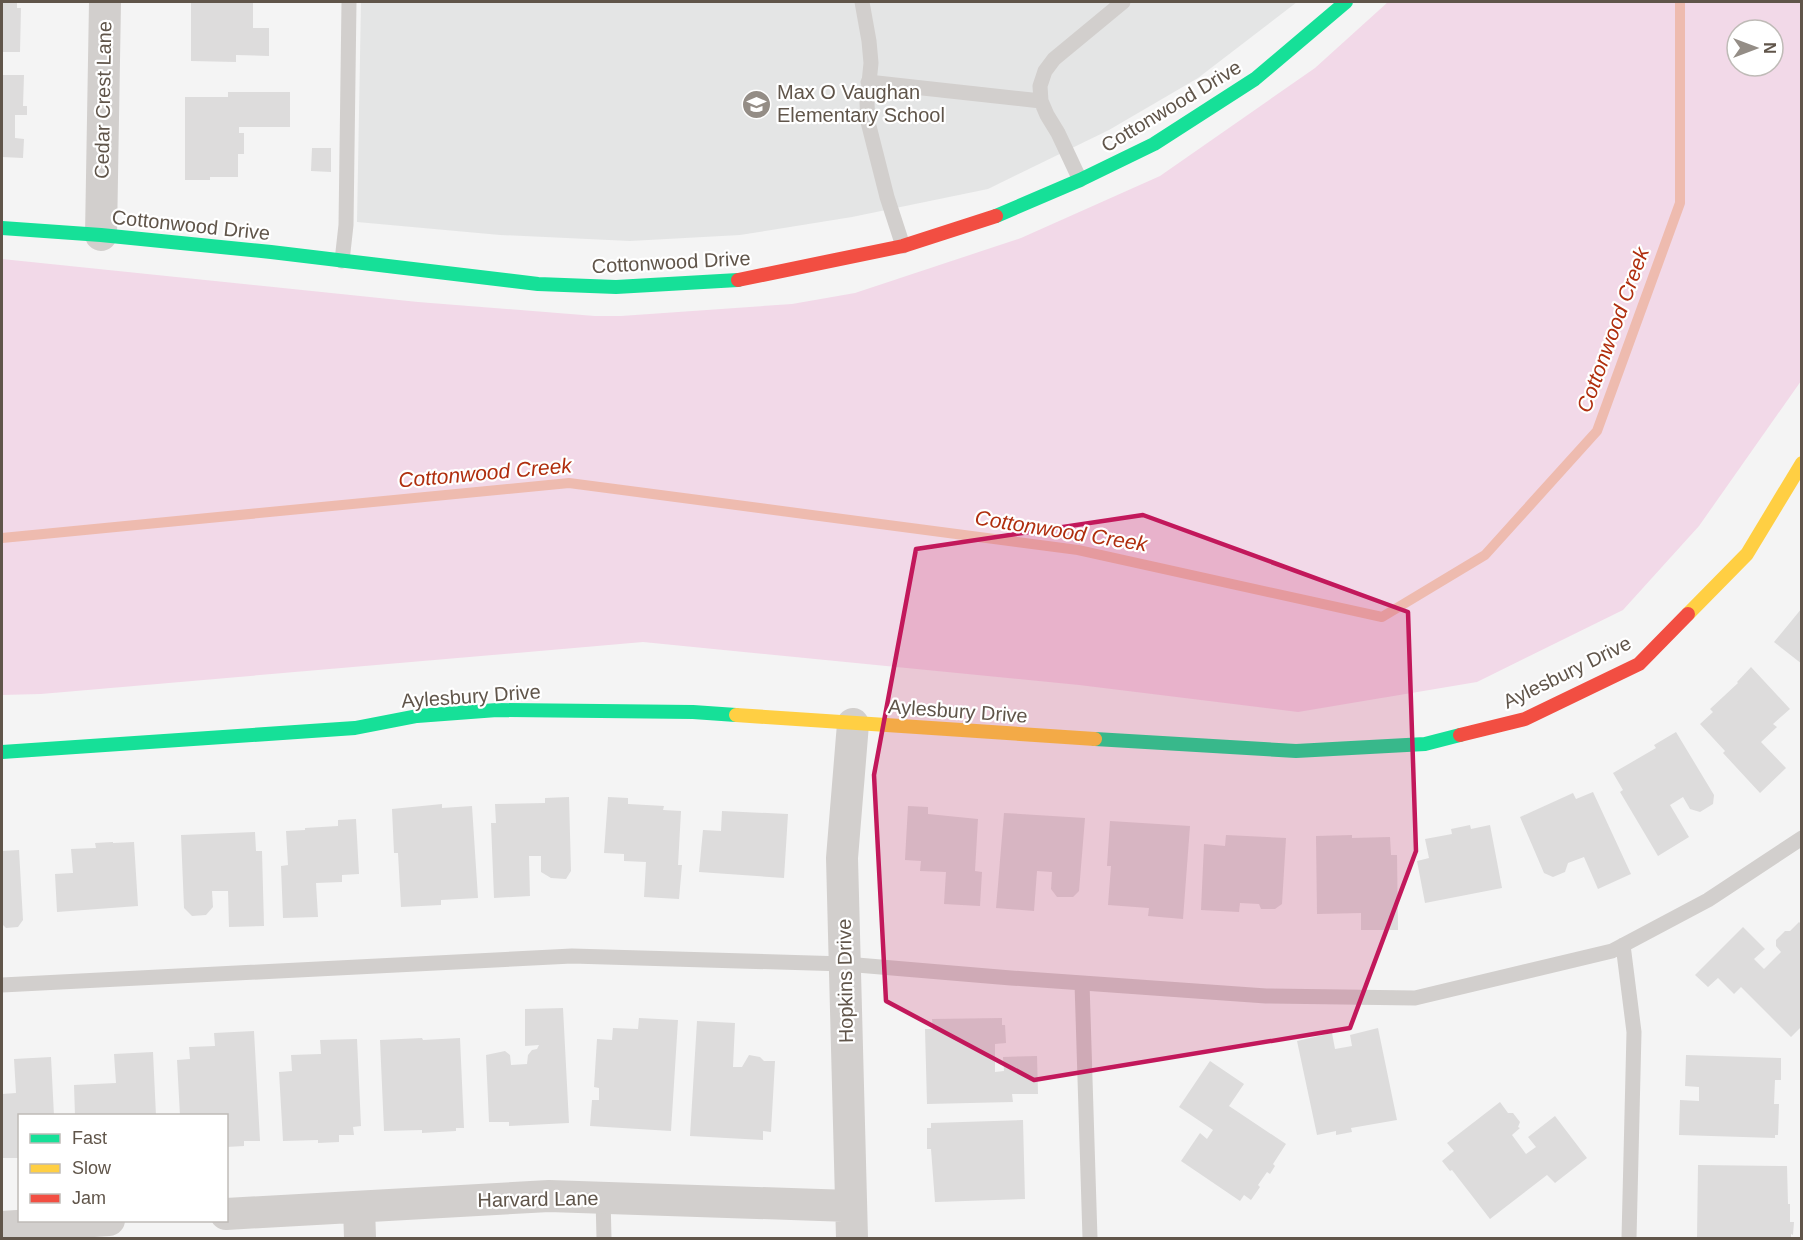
<svg xmlns="http://www.w3.org/2000/svg" width="1803" height="1240" font-family="Helvetica,sans-serif">
<style>
.education{fill:#e4e5e5}
.green{fill:#f2d9e8;fill-rule:evenodd}
.lines{fill:none;stroke-linecap:round;stroke-linejoin:round}
.stream{stroke:#eebbaf;stroke-width:10}
.building{fill:#dddcdc}
.lane{stroke:#d2cfcd;stroke-width:15}
.street{stroke:#d2cfcd;stroke-width:32}
.fast{stroke:#16e098;stroke-width:14}
.slow{stroke:#ffcf43;stroke-width:14}
.jam{stroke:#f24e42;stroke-width:14}
.marked{fill:#c2185b;fill-opacity:0.2;stroke:#c2185b;stroke-width:4.5;stroke-linejoin:round}
.labels{text-anchor:middle;stroke-width:4.5;stroke-linejoin:round;paint-order:stroke}
.poi-label{font-size:20px;fill:#60554a;stroke:#fff;text-anchor:start}
.street-label{font-size:20px;fill:#60554a;stroke:#fff}
.water-label{font-size:21px;font-style:italic;fill:#b02e0e;stroke:#fff}
</style>
<rect width="100%" height="100%" fill="#f4f4f4"/>
<!-- education -->
<path class="education" d="M 361,2 L 1297,2 L 1198,78 L 1109,130 L 988,189 L 852,217 L 740,235 L 630,241 L 500,235 L 357,222 Z"/>
<!-- green -->
<path class="green" d="M 1388,2 L 1801,2 L 1801,381 L 1699,526 L 1623,610 L 1477,682 L 1298,712 L 1079,685 L 643,642 L 41,694 L 2,695 L 2,259 L 418,302 L 595,316 L 621,316 L 792,304 L 855,293 L 1021,238 L 1160,176 L 1315,68 ZM 1737,30 L 1773,30 L 1773,66 L 1737,66 Z"/>
<g class="lines">
<!-- stream -->
<path class="stream" d="M 2,538 L 569,483 L 1078,550 L 1382,617 L 1485,555 L 1597,431 L 1680,203 L 1680,2"/>
</g>
<!-- building -->
<path class="building" d="M 2,2 L 17,2 L 17,8 L 21,8 L 20,52 L 2,52 Z
M 191,2 L 253,2 L 253,28 L 269,28 L 269,56 L 236,55 L 236,62 L 191,61 Z
M 2,75 L 24,75 L 23,106 L 27,106 L 27,115 L 15,115 L 15,138 L 24,139 L 23,158 L 2,157 Z
M 228,92 L 290,92 L 290,127 L 239,127 L 239,133 L 244,133 L 244,154 L 238,154 L 238,177 L 210,177 L 210,180 L 185,180 L 185,97 L 228,97 Z
M 312,148 L 331,148 L 331,172 L 311,171 Z
M 1802,608 L 1802,664 L 1774,642 Z
M 1751,667 L 1790,709 L 1773,724 L 1777,727 L 1761,742 L 1786,768 L 1760,793 L 1723,753 L 1725,751 L 1700,724 L 1713,712 L 1710,709 L 1738,683 L 1737,682 Z
M 1676,732 L 1714,795 L 1713,804 L 1700,812 L 1690,809 L 1683,797 L 1670,805 L 1689,837 L 1658,856 L 1620,792 L 1623,790 L 1613,773 L 1656,748 L 1654,745 Z
M 1593,792 L 1631,874 L 1598,889 L 1584,857 L 1568,863 L 1565,872 L 1553,877 L 1544,873 L 1520,817 L 1573,793 L 1576,799 Z
M 569,797 L 571,871 L 566,879 L 551,878 L 541,872 L 541,856 L 529,856 L 530,896 L 494,898 L 491,823 L 496,823 L 495,804 L 545,803 L 545,798 Z
M 608,797 L 628,798 L 628,804 L 664,806 L 663,810 L 681,811 L 678,865 L 682,865 L 679,899 L 644,897 L 646,862 L 624,861 L 624,854 L 604,853 Z
M 442,804 L 442,808 L 472,806 L 478,898 L 441,900 L 441,905 L 401,907 L 398,853 L 394,853 L 392,809 Z
M 908,806 L 928,807 L 928,814 L 978,819 L 975,871 L 982,872 L 980,906 L 944,904 L 946,872 L 920,871 L 921,861 L 905,860 Z
M 722,811 L 788,814 L 784,878 L 699,872 L 703,830 L 721,831 Z
M 1004,813 L 1085,818 L 1079,891 L 1073,897 L 1057,897 L 1051,889 L 1052,872 L 1037,871 L 1034,911 L 996,908 Z
M 356,819 L 359,874 L 342,875 L 342,882 L 316,883 L 318,917 L 283,918 L 281,866 L 288,865 L 286,831 L 305,830 L 305,828 L 338,826 L 338,820 Z
M 1110,821 L 1190,826 L 1183,919 L 1148,916 L 1149,908 L 1108,905 L 1111,866 L 1107,866 Z
M 1470,825 L 1471,829 L 1490,825 L 1502,888 L 1425,903 L 1417,861 L 1429,858 L 1425,839 L 1452,834 L 1451,829 Z
M 255,832 L 256,851 L 262,851 L 264,926 L 229,927 L 228,891 L 212,891 L 213,907 L 206,915 L 192,916 L 184,908 L 181,835 Z
M 1226,835 L 1286,838 L 1282,904 L 1275,909 L 1261,909 L 1259,904 L 1240,903 L 1239,912 L 1201,910 L 1204,844 L 1225,846 Z
M 1352,835 L 1352,838 L 1390,837 L 1391,855 L 1397,855 L 1398,930 L 1361,930 L 1361,913 L 1317,914 L 1316,836 Z
M 113,842 L 113,843 L 134,842 L 138,906 L 57,912 L 55,874 L 73,873 L 71,849 L 96,848 L 95,843 Z
M 19,850 L 23,920 L 18,927 L 6,928 L 2,924 L 2,851 Z
M 1799,922 L 1802,925 L 1802,1026 L 1791,1037 L 1741,987 L 1734,994 L 1718,978 L 1708,987 L 1695,975 L 1743,927 L 1765,949 L 1754,959 L 1764,969 L 1781,952 L 1776,946 L 1776,940 L 1785,931 L 1790,931 Z
M 563,1008 L 569,1123 L 509,1126 L 509,1122 L 489,1122 L 486,1055 L 505,1051 L 510,1055 L 511,1065 L 527,1064 L 528,1055 L 532,1050 L 537,1049 L 539,1045 L 525,1046 L 525,1009 Z
M 639,1018 L 678,1020 L 671,1131 L 590,1126 L 592,1100 L 599,1100 L 599,1088 L 594,1087 L 597,1039 L 612,1040 L 613,1028 L 638,1029 Z
M 1002,1018 L 1002,1025 L 1005,1025 L 1006,1043 L 995,1044 L 995,1072 L 1004,1071 L 1003,1057 L 1037,1056 L 1038,1094 L 1012,1094 L 1013,1102 L 927,1104 L 925,1029 L 933,1029 L 932,1019 Z
M 697,1021 L 735,1023 L 733,1067 L 742,1067 L 749,1055 L 760,1057 L 764,1061 L 775,1061 L 771,1132 L 763,1131 L 763,1140 L 690,1136 Z
M 1378,1028 L 1397,1120 L 1351,1128 L 1352,1132 L 1336,1135 L 1336,1131 L 1317,1135 L 1297,1041 L 1332,1033 L 1335,1049 L 1352,1046 L 1350,1035 Z
M 254,1031 L 260,1141 L 244,1141 L 244,1146 L 226,1147 L 226,1116 L 180,1116 L 177,1060 L 190,1059 L 189,1047 L 215,1046 L 214,1033 Z
M 422,1038 L 423,1040 L 460,1038 L 464,1128 L 456,1128 L 456,1131 L 422,1133 L 422,1130 L 384,1131 L 380,1040 Z
M 357,1039 L 361,1126 L 353,1127 L 354,1135 L 339,1135 L 339,1142 L 318,1143 L 318,1140 L 283,1141 L 279,1072 L 292,1071 L 291,1055 L 321,1054 L 320,1040 Z
M 153,1052 L 156,1116 L 75,1116 L 74,1085 L 116,1083 L 114,1054 Z
M 1686,1055 L 1781,1058 L 1781,1080 L 1775,1080 L 1774,1104 L 1779,1104 L 1778,1135 L 1775,1135 L 1775,1138 L 1679,1135 L 1680,1100 L 1699,1101 L 1699,1087 L 1685,1086 Z
M 51,1057 L 54,1116 L 20,1116 L 20,1158 L 2,1158 L 2,1094 L 16,1093 L 14,1059 Z
M 1210,1061 L 1244,1084 L 1229,1106 L 1286,1144 L 1273,1164 L 1275,1166 L 1270,1174 L 1267,1172 L 1258,1185 L 1260,1187 L 1251,1200 L 1244,1195 L 1240,1201 L 1181,1161 L 1200,1133 L 1207,1139 L 1213,1130 L 1179,1107 Z
M 1500,1102 L 1508,1113 L 1513,1113 L 1520,1122 L 1518,1127 L 1520,1128 L 1512,1135 L 1526,1154 L 1536,1147 L 1528,1137 L 1555,1116 L 1587,1158 L 1555,1183 L 1547,1175 L 1490,1219 L 1452,1170 L 1450,1171 L 1442,1161 L 1454,1151 L 1447,1143 Z
M 1023,1120 L 1025,1199 L 935,1202 L 931,1149 L 927,1149 L 927,1128 L 931,1128 L 931,1123 Z
M 1698,1165 L 1787,1166 L 1788,1204 L 1790,1204 L 1790,1222 L 1794,1222 L 1793,1235 L 1791,1234 L 1791,1238 L 1697,1238 Z"/>
<g class="lines">
<!-- lane -->
<path class="lane" d="M 862,2 L 869,41 L 871,63 L 867,103 L 868,122 L 887,197 L 903,246
M 868,82 L 1041,101
M 1080,180 L 1058,133 L 1047,115 L 1041,101 L 1040,86 L 1045,71 L 1054,59 L 1123,2
M 342,261 L 346,225 L 349,2
M 1623,945 L 1634,1032 L 1629,1238
M 1082,983 L 1090,1238
M 2,985 L 572,956 L 845,964 L 1011,978 L 1266,996 L 1415,998 L 1612,951 L 1708,900 L 1802,838
M 603,1198 L 604,1238"/>
<!-- street -->
<path class="street" d="M 101,235 L 105,2
M 359,1207 L 360,1238
M 226,1214 L 549,1196 L 850,1206
M 2,1227 L 109,1220
M 852,1238 L 842,858 L 853,724"/>
<!-- fast -->
<path class="fast" d="M 996,216 L 1080,180 L 1154,144 L 1255,79 L 1346,2
M 2,228 L 101,235 L 271,252 L 538,284 L 616,287 L 738,280
M 1095,739 L 1296,751 L 1425,744 L 1460,735
M 2,752 L 355,728 L 417,716 L 497,710 L 693,712 L 736,715"/>
<!-- slow -->
<path class="slow" d="M 1688,614 L 1747,554 L 1802,463
M 736,715 L 1095,739"/>
<!-- jam -->
<path class="jam" d="M 738,280 L 903,246 L 996,216
M 1460,735 L 1525,719 L 1639,664 L 1688,614"/>
</g>
<!-- marked area -->
<path class="marked" d="M 1143,515 L 1408,612 L 1416,851 L 1350,1028 L 1034,1080 L 886,1001 L 874,775 L 916,549 Z"/>
<!-- icons -->
<defs>
<symbol id="school-disc" viewBox="-11 -11 22 22"><circle r="9.5" fill="#948d86" stroke="#fff"/><path d="M0-5L7-2L0 1L-7-2ZM-4 1L0 2.5L4 1V4Q0 6-4 4Z" fill="#fff"/></symbol>
</defs>
<g fill-rule="evenodd">
<use href="#school-disc" x="740" y="88" width="33" height="33"/>
</g>
<g class="labels">
<!-- poi labels -->
<g class="poi-label">
<text x="777" y="99">Max O Vaughan<tspan x="777" dy="23">Elementary School</tspan></text>
</g>
<!-- street labels -->
<g class="street-label">
<text transform="translate(103 100) rotate(-89)" y="7">Cedar Crest Lane</text>
<text transform="translate(1171 106) rotate(-31)" y="7">Cottonwood Drive</text>
<text transform="translate(191 225) rotate(6)" y="7">Cottonwood Drive</text>
<text transform="translate(671 262) rotate(-3)" y="7">Cottonwood Drive</text>
<text transform="translate(1567 672) rotate(-26)" y="7">Aylesbury Drive</text>
<text transform="translate(471 696) rotate(-4)" y="7">Aylesbury Drive</text>
<text transform="translate(958 711) rotate(4)" y="7">Aylesbury Drive</text>
<text transform="translate(845 981) rotate(-91)" y="7">Hopkins Drive</text>
<text transform="translate(538 1199) rotate(-1)" y="7">Harvard Lane</text>
</g>
<!-- water labels -->
<g class="water-label">
<text transform="translate(1613 330) rotate(-70)" y="7">Cottonwood Creek</text>
<text transform="translate(485 473) rotate(-5)" y="7">Cottonwood Creek</text>
<text transform="translate(1061 531) rotate(9)" y="7">Cottonwood Creek</text>
</g>
</g>
<!-- border -->
<rect width="1803" height="1240" fill="none" stroke="#60554a" stroke-width="6"/>
<!-- legend -->
<rect x="18" y="1114" width="210" height="108" fill="#ffffff" stroke="#bfbbb7" stroke-width="1.5"/>
<rect x="30" y="1134" width="30" height="9" fill="#16e098" stroke="#bfbbb7" stroke-width="1.5"/>
<text x="72" y="1144" font-size="18" fill="#60554a">Fast</text>
<rect x="30" y="1164" width="30" height="9" fill="#ffcf43" stroke="#bfbbb7" stroke-width="1.5"/>
<text x="72" y="1174" font-size="18" fill="#60554a">Slow</text>
<rect x="30" y="1194" width="30" height="9" fill="#f24e42" stroke="#bfbbb7" stroke-width="1.5"/>
<text x="72" y="1204" font-size="18" fill="#60554a">Jam</text>
<!-- north arrow -->
<g transform="translate(1755 48) rotate(90)"><circle r="28" fill="#ffffff" stroke="#bfbbb7" stroke-width="1.5"/>
<path d="M0-4.5L10 22L0 15L-10 22Z" fill="#948d86"/>
<text y="-9" font-size="16" font-weight="bold" text-anchor="middle" fill="#60554a">N</text>
</g>
</svg>
